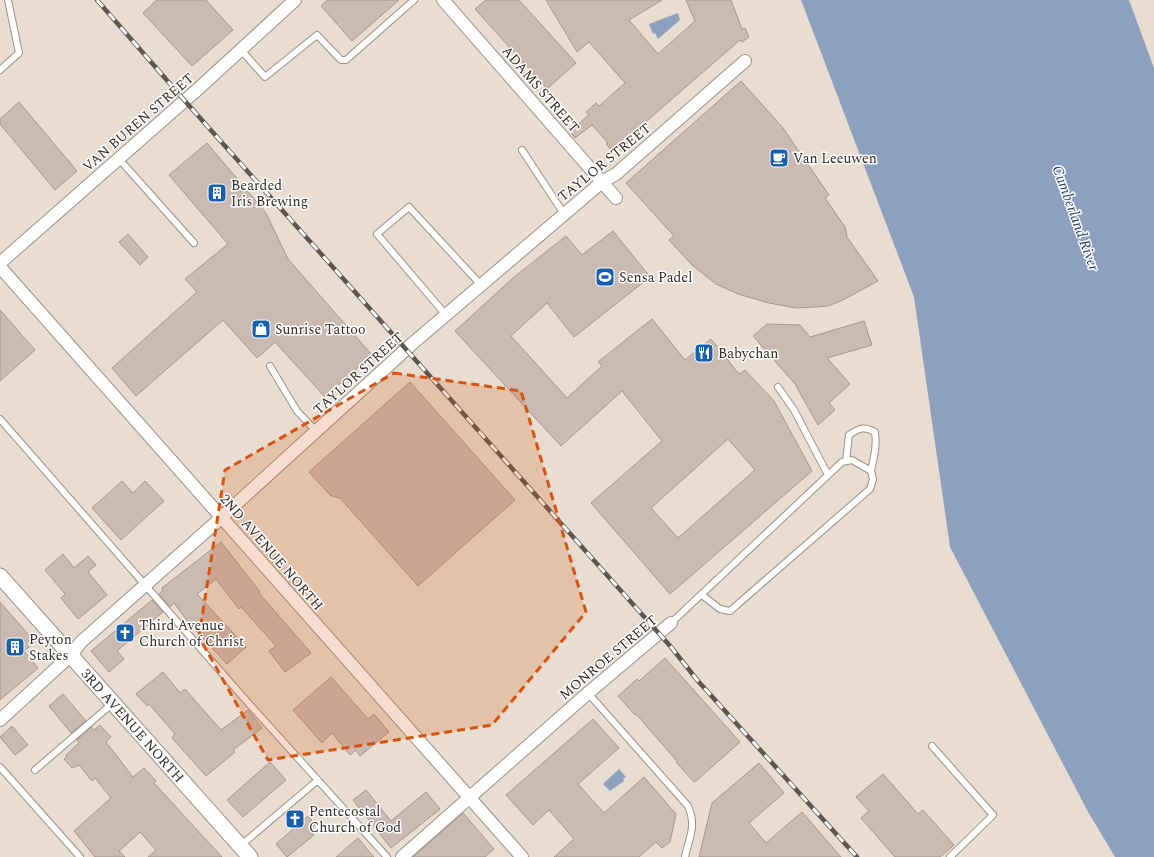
<svg xmlns="http://www.w3.org/2000/svg" width="1154" height="857" font-family="Spectral,serif">
<style>
.water{fill:#8da1bf}
.building{fill:#cabab2;stroke:#a6968f;fill-rule:evenodd}
.lines{fill:none;stroke-linecap:round;stroke-linejoin:round}
.service-casing{stroke:#9c9286;stroke-width:8}
.minor-casing{stroke:#9c9286;stroke-width:14}
.tertiary-casing{stroke:#9c9286;stroke-width:17}
.service{stroke:#fff;stroke-width:6}
.minor{stroke:#fff;stroke-width:12}
.tertiary{stroke:#fff;stroke-width:15}
.rail-casing{stroke:#5c5750;stroke-width:4.5}
.rail{stroke:#fff;stroke-width:3;stroke-dasharray:9;stroke-linecap:butt}
.marked{fill:#d6540f;fill-opacity:0.2;stroke:#d6540f;stroke-width:3;stroke-dasharray:8 5;stroke-linejoin:round}
.labels{text-anchor:middle;stroke-width:3;stroke-linejoin:round;paint-order:stroke}
.street-label{font-size:14px;fill:#302c27;stroke:#fff}
.poi-label{font-size:14px;fill:#302c27;stroke:#fff;text-anchor:start}
.water-label{font-size:15px;font-style:italic;fill:#2b4771;stroke:#fff}
</style>
<rect width="100%" height="100%" fill="#e8ddd0"/>
<!-- water -->
<path class="water" d="M 801,0 L 1129,0 L 1154,68 L 1154,857 L 1115,857 L 1087,810 L 950,547 L 914,297 Z
M 678,13 L 680,20 L 658,39 L 655,33 L 653,34 L 649,24 Z
M 619,769 L 626,777 L 623,779 L 624,781 L 610,791 L 603,784 Z"/>
<!-- building -->
<path class="building" d="M 157,0 L 206,0 L 233,30 L 192,66 L 143,13 Z
M 327,0 L 399,0 L 352,41 L 321,6 Z
M 486,0 L 519,0 L 576,63 L 547,89 L 475,9 Z
M 546,0 L 662,0 L 629,20 L 658,54 L 695,21 L 686,0 L 731,0 L 742,29 L 745,28 L 749,37 L 742,42 L 740,40 L 627,138 L 630,141 L 620,150 L 618,148 L 613,152 L 606,144 L 608,143 L 592,125 L 575,138 L 570,131 L 589,115 L 586,112 L 596,103 L 599,106 L 625,83 L 589,42 L 577,52 Z
M 741,81 L 783,128 L 829,195 L 825,198 L 845,227 L 847,237 L 878,281 L 843,300 L 828,306 L 815,307 L 796,308 L 769,303 L 738,294 L 716,284 L 692,265 L 669,240 L 674,236 L 626,183 Z
M 19,102 L 77,171 L 55,190 L 0,124 L 0,119 Z
M 207,143 L 266,213 L 288,259 L 372,355 L 325,397 L 275,342 L 257,358 L 223,320 L 136,396 L 112,368 L 197,292 L 185,279 L 228,244 L 169,175 Z
M 613,231 L 650,277 L 574,337 L 547,303 L 511,336 L 567,398 L 602,366 L 598,362 L 652,319 L 685,360 L 711,339 L 739,374 L 745,370 L 774,401 L 812,471 L 670,594 L 591,503 L 662,441 L 622,391 L 561,446 L 455,331 L 513,278 L 566,236 L 582,255 ZM 728,439 L 755,470 L 678,538 L 651,508 Z
M 128,234 L 148,257 L 140,265 L 119,242 Z
M 0,310 L 35,350 L 0,381 Z
M 864,321 L 872,345 L 827,358 L 850,384 L 829,403 L 835,410 L 818,425 L 795,384 L 753,336 L 767,324 L 800,325 L 810,337 Z
M 410,382 L 515,500 L 418,586 L 340,498 L 331,496 L 309,472 Z
M 122,481 L 133,493 L 145,481 L 164,501 L 121,540 L 92,508 Z
M 221,542 L 260,592 L 259,593 L 311,653 L 285,672 L 269,651 L 276,646 L 241,607 L 239,609 L 216,579 L 197,594 L 246,647 L 227,664 L 188,622 L 174,603 L 170,607 L 159,594 L 163,590 L 162,588 Z
M 63,554 L 74,568 L 88,556 L 96,565 L 88,572 L 107,595 L 78,619 L 61,598 L 65,594 L 45,570 Z
M 152,600 L 163,612 L 117,651 L 124,659 L 109,672 L 91,651 Z
M 0,602 L 35,642 L 24,651 L 38,668 L 0,700 Z
M 665,658 L 740,742 L 695,782 L 693,781 L 676,762 L 677,761 L 636,714 L 635,715 L 618,696 L 637,679 L 639,681 Z
M 163,672 L 180,693 L 185,689 L 221,730 L 248,710 L 262,728 L 233,750 L 235,752 L 206,776 L 172,738 L 175,734 L 149,704 L 147,706 L 136,694 Z
M 331,677 L 368,719 L 374,714 L 389,732 L 360,756 L 356,750 L 350,755 L 332,733 L 322,743 L 293,710 Z
M 63,694 L 86,721 L 71,733 L 49,706 Z
M 593,719 L 619,748 L 578,784 L 604,813 L 644,777 L 676,814 L 670,842 L 662,848 L 656,842 L 639,857 L 554,857 L 574,839 L 549,810 L 533,825 L 506,795 Z
M 100,725 L 111,737 L 106,742 L 133,777 L 144,768 L 156,781 L 154,783 L 222,857 L 148,857 L 156,850 L 140,832 L 119,851 L 125,857 L 95,857 L 74,831 L 111,798 L 95,778 L 92,781 L 79,765 L 72,768 L 64,759 L 67,757 L 66,755 L 79,743 L 77,740 L 91,727 L 94,730 Z
M 12,726 L 28,745 L 15,755 L 0,737 Z
M 270,762 L 286,780 L 243,817 L 227,800 Z
M 759,763 L 784,793 L 749,823 L 766,843 L 802,812 L 841,857 L 699,857 L 712,803 Z
M 883,774 L 918,814 L 923,810 L 954,845 L 940,857 L 895,857 L 861,818 L 869,811 L 856,797 Z
M 366,790 L 391,821 L 426,792 L 440,809 L 391,848 L 353,800 Z
M 463,813 L 494,849 L 485,857 L 413,857 Z
M 308,816 L 315,825 L 309,829 L 314,835 L 287,857 L 276,844 Z
M 358,838 L 374,857 L 336,857 Z"/>
<g class="lines">
<defs>
<path id="service" d="M 241,50 L 265,77 L 317,35 L 341,60 L 346,60 L 414,0
M 0,70 L 19,53 L 8,0
M 522,150 L 564,214
M 119,159 L 194,243
M 446,315 L 377,234 L 409,207 L 481,285
M 270,366 L 297,411 L 316,431
M 778,387 L 794,410 L 828,475
M 0,419 L 243,697 L 387,857
M 846,461 L 849,435 C 859,428 864,426 875,432 C 877,446 874,457 871,471
M 671,623 L 842,462 L 852,460 L 871,471 L 873,479 L 870,489 L 730,611 L 720,609 L 702,595
M 588,693 L 688,806 C 697,827 689,837 685,857
M 932,746 L 993,815 L 950,857
M 0,767 L 80,857
M 35,770 L 113,703
M 240,846 L 318,780"/>
<path id="minor" d="M 443,0 L 616,198
M 0,263 L 198,89 L 295,0
M 0,267 L 522,857
M 0,720 L 71,655 L 81,642 L 213,525 L 413,343 L 602,182 L 616,174 L 745,61
M 402,857 L 588,693 L 671,623"/>
<g id="tertiary">
<path id="s1" d="M 0,576 L 250,857"/>
</g>
</defs>
<!-- service casing -->
<use href="#service" class="service-casing"/>
<!-- minor casing -->
<use href="#minor" class="minor-casing"/>
<!-- tertiary casing -->
<use href="#tertiary" class="tertiary-casing"/>
<!-- service -->
<use href="#service" class="service"/>
<!-- minor -->
<use href="#minor" class="minor"/>
<!-- tertiary -->
<use href="#tertiary" class="tertiary"/>
<defs>
<path id="rail" d="M 97,0 L 185,101 L 671,647 L 698,681 L 857,857"/>
</defs>
<!-- rail casing -->
<use href="#rail" class="rail-casing"/>
<!-- rail -->
<use href="#rail" class="rail"/>
</g>
<!-- marked area -->
<path class="marked" d="M 394,373 L 521,391 L 586,612 L 492,725 L 268,760 L 199,637 L 225,470 Z"/>
<!-- icons -->
<defs>
<symbol id="cafe-square" viewBox="-11 -11 22 22"><rect x="-9" y="-9" width="18" height="18" rx="4" fill="#195faf" stroke="#fff"/><path d="M-5.5-4.5H6V0H3Q3 3.5 0 3.5H-2.5Q-5.5 3.5-5.5 0ZM3-3.2v2h1.7v-2ZM-6 4.5H4V6H-6Z" fill="#fff"/></symbol>
<symbol id="building-square" viewBox="-11 -11 22 22"><rect x="-9" y="-9" width="18" height="18" rx="4" fill="#195faf" stroke="#fff"/><path d="M-4-6H4V6H1V3H-1V6H-4ZM-2.5-4.3h1.7v1.8h-1.7ZM.8-4.3h1.7v1.8H.8ZM-2.5-1h1.7V.8h-1.7ZM.8-1h1.7V.8H.8Z" fill="#fff"/></symbol>
<symbol id="stadium-square" viewBox="-11 -11 22 22"><rect x="-9" y="-9" width="18" height="18" rx="4" fill="#195faf" stroke="#fff"/><path d="M0-5a6.5 5 0 1 0 0 10a6.5 5 0 1 0 0-10ZM-3.5-1.8h7v3.6h-7Z" fill="#fff"/></symbol>
<symbol id="shop-square" viewBox="-11 -11 22 22"><rect x="-9" y="-9" width="18" height="18" rx="4" fill="#195faf" stroke="#fff"/><path d="M-5-2.5h2.3a2.7 3.5 0 0 1 5.4 0H5L5.5 6h-11ZM-1.5-2.5h3a1.5 2.3 0 0 0-3 0Z" fill="#fff"/></symbol>
<symbol id="restaurant-square" viewBox="-11 -11 22 22"><rect x="-9" y="-9" width="18" height="18" rx="4" fill="#195faf" stroke="#fff"/><path d="M-5-6h1v4h1v-4h1v4h1v-4h1v5L-1.5 .5V6h-2V.5L-5-1ZM5-6V6H3V1.5H1.5Q1.5-4 5-6Z" fill="#fff"/></symbol>
<symbol id="church-square" viewBox="-11 -11 22 22"><rect x="-9" y="-9" width="18" height="18" rx="4" fill="#195faf" stroke="#fff"/><path d="M-1.2-6h2.4v3.5h3.3v2.4h-3.3V6h-2.4V-.1h-3.3v-2.4h3.3Z" fill="#fff"/></symbol>
</defs>
<g fill-rule="evenodd">
<use href="#cafe-square" x="768" y="147" width="22" height="22"/>
<use href="#building-square" x="206" y="182" width="22" height="22"/>
<use href="#stadium-square" x="594" y="266" width="22" height="22"/>
<use href="#shop-square" x="250" y="318" width="22" height="22"/>
<use href="#restaurant-square" x="693" y="342" width="22" height="22"/>
<use href="#church-square" x="114" y="622" width="22" height="22"/>
<use href="#building-square" x="4" y="636" width="22" height="22"/>
<use href="#church-square" x="284" y="808" width="22" height="22"/>
</g>
<g class="labels">
<!-- street labels -->
<g class="street-label">
<text transform="translate(541 89) rotate(49)" y="5">ADAMS STREET</text>
<text transform="translate(138 122) rotate(-41)" y="5">VAN BUREN STREET</text>
<text transform="translate(604 162) rotate(-39)" y="5">TAYLOR STREET</text>
<text transform="translate(358 373) rotate(-42)" y="5">TAYLOR STREET</text>
<text transform="translate(272 552) rotate(49)" y="5">2ND AVENUE NORTH</text>
<text transform="translate(608 657) rotate(-40)" y="5">MONROE STREET</text>
<text dy="5" stroke="none"><textPath href="#s1" startOffset="200">3RD AVENUE NORTH</textPath></text>
</g>
<!-- poi labels -->
<g class="poi-label">
<text x="793" y="163">Van Leeuwen</text>
<text x="231" y="190">Bearded<tspan x="231" dy="16">Iris Brewing</tspan></text>
<text x="619" y="282">Sensa Padel</text>
<text x="275" y="334">Sunrise Tattoo</text>
<text x="718" y="358">Babychan</text>
<text x="139" y="630">Third Avenue<tspan x="139" dy="16">Church of Christ</tspan></text>
<text x="29" y="644">Peyton<tspan x="29" dy="16">Stakes</tspan></text>
<text x="309" y="816">Pentecostal<tspan x="309" dy="16">Church of God</tspan></text>
</g>
<!-- water labels -->
<g class="water-label">
<text transform="translate(1076 218) rotate(70)" y="5">Cumberland River</text>
</g>
</g>
</svg>
